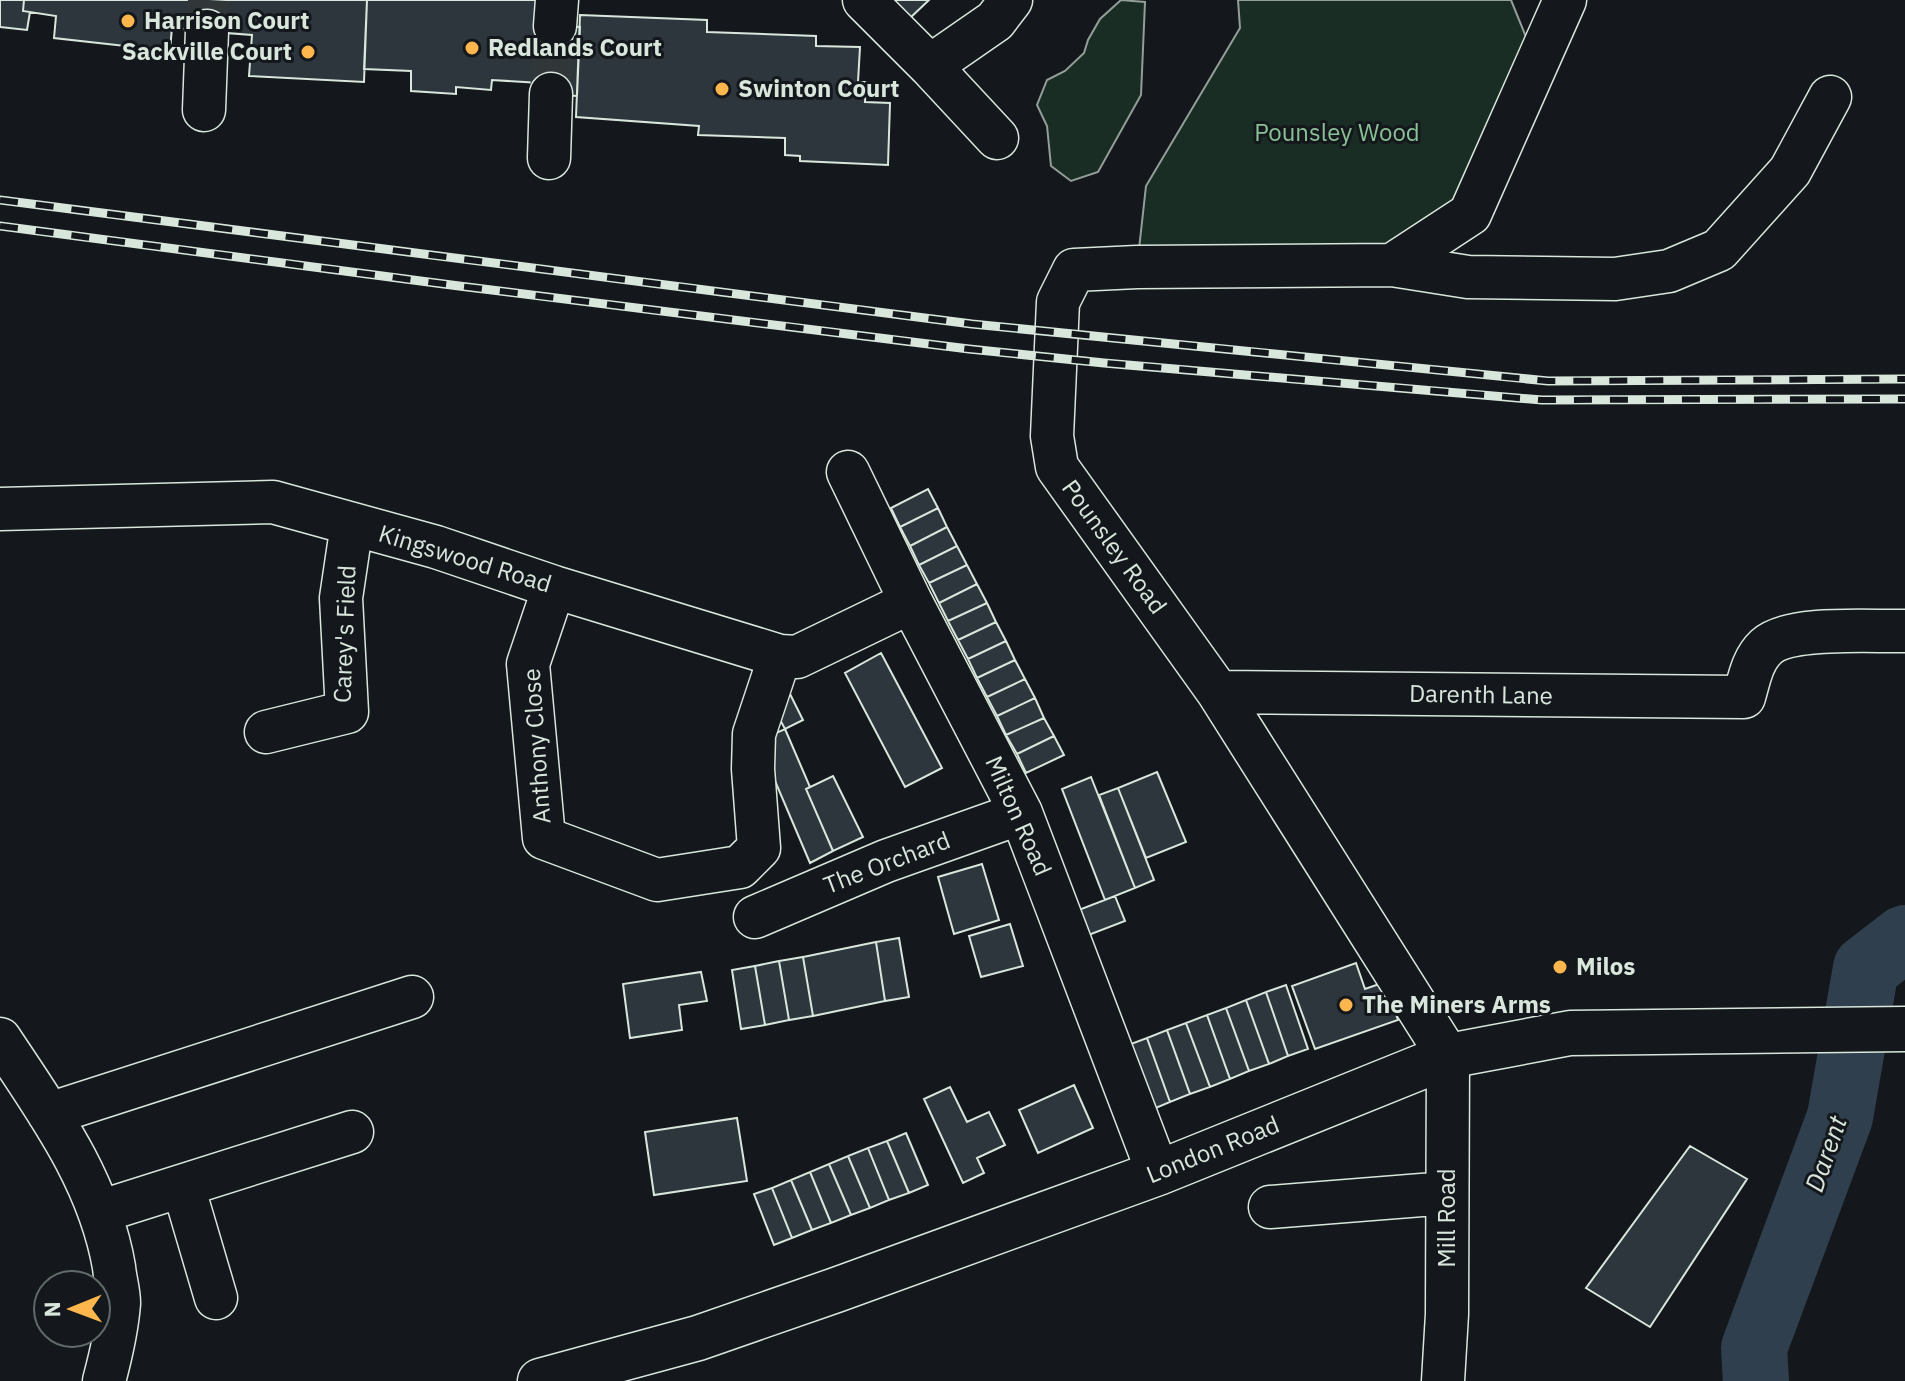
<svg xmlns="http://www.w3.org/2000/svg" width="1905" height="1381" font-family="'IBM Plex Sans',sans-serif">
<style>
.green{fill:#1a2d24;stroke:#939e99;stroke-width:2}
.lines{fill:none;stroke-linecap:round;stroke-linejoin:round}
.stream{stroke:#2f3f4d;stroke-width:11}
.river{stroke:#2f3f4d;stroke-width:66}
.building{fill:#2c363c;stroke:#d8e6dc;stroke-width:2}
.minor-tunnel{stroke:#313739;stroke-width:42;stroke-dasharray:42 21;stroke-linecap:butt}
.minor-casing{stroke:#d8e6dc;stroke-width:45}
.major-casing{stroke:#d8e6dc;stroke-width:47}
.minor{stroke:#14181c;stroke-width:42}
.major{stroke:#14181c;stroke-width:44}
.rail-casing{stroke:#d8e6dc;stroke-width:9}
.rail{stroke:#14181c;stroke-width:6;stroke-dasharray:18;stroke-linecap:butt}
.poi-dot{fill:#ffb74d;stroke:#14181c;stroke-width:3}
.labels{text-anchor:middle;stroke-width:6;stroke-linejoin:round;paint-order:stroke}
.poi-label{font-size:24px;font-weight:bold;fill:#d8e6dc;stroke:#14181c;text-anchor:start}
.park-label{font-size:24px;fill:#8ac095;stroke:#14181c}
.street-label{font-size:24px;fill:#d8e6dc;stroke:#14181c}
.water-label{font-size:26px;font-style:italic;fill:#d8e6dc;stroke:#14181c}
</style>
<rect width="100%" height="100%" fill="#14181c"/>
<!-- green -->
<path class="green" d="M 1121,0 L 1145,2 L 1141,95 L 1098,172 L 1071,181 L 1051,166 L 1047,126 L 1037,105 L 1047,80 L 1065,71 L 1084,53 L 1088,40 L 1100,19 Z
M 1238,0 L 1511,0 L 1537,64 L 1470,214 L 1392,265 L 1137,267 L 1146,186 L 1240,28 Z"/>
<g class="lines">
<!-- stream -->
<path class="stream" d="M 1728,1381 L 1754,1348"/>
<!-- river -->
<path class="river" d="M 1756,1381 L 1754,1348 L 1840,1117 L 1866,968 L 1905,938"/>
</g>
<!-- building -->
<path class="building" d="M 0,0 L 24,0 L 23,11 L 30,12 L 27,30 L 0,27 Z
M 24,0 L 201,0 L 199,31 L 172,27 L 170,51 L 54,38 L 56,16 L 23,11 Z
M 201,0 L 367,0 L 364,82 L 249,76 L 252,35 L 199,31 Z
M 367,0 L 547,0 L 547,26 L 580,27 L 577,96 L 540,94 L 540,83 L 492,80 L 491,90 L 456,87 L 456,94 L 411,91 L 411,71 L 364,69 Z
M 893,0 L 929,0 L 909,19 Z
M 580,15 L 707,20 L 707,32 L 816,36 L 816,46 L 860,47 L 858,82 L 866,82 L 865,102 L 890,103 L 888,165 L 800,161 L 800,156 L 785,155 L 785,138 L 698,135 L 699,126 L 576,117 Z
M 928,489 L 938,508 L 900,527 L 891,508 Z
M 938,508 L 947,527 L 910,546 L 900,527 Z
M 947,527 L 957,546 L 919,565 L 910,546 Z
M 957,546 L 967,565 L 929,583 L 919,565 Z
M 967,565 L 977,584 L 939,603 L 929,583 Z
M 977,584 L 987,603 L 948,621 L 939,603 Z
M 987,603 L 996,622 L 958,640 L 948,621 Z
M 996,622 L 1006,641 L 968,659 L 958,640 Z
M 1006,641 L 1015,660 L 977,678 L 968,659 Z
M 881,653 L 942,768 L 905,787 L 845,673 Z
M 1015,660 L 1025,679 L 987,697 L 977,678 Z
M 1025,679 L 1035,698 L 997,716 L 987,697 Z
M 789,692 L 803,720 L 785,729 L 770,701 Z
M 1035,698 L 1044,718 L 1006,735 L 997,716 Z
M 1044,718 L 1054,736 L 1017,754 L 1006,735 Z
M 785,729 L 810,787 L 806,789 L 833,851 L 810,863 L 758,741 Z
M 1054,736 L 1064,755 L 1026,773 L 1017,754 Z
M 1157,772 L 1186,842 L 1146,858 L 1118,788 Z
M 833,776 L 863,837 L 833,851 L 806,789 Z
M 1091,777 L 1135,888 L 1105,900 L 1062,789 Z
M 1118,788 L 1154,880 L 1135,888 L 1099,795 Z
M 982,864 L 999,920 L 954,934 L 938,877 Z
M 1115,896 L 1125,921 L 1086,936 L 1076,911 Z
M 1010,924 L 1023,966 L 981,977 L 969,936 Z
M 899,938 L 909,997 L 885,1001 L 876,942 Z
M 876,942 L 885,1001 L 813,1016 L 803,957 Z
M 803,957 L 813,1016 L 789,1020 L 779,961 Z
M 779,961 L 789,1020 L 765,1025 L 755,966 Z
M 1356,963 L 1365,989 L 1385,982 L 1398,1020 L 1315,1049 L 1292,986 Z
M 755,966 L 765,1025 L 741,1029 L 732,970 Z
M 701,972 L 707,1001 L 679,1005 L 682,1030 L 630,1038 L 623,984 Z
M 1286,985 L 1308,1049 L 1288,1056 L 1266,992 Z
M 1266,992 L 1288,1056 L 1269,1064 L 1246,1000 Z
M 1246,1000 L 1269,1064 L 1249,1071 L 1226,1008 Z
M 1226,1008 L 1249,1071 L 1230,1079 L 1207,1015 Z
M 1207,1015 L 1230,1079 L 1210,1087 L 1186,1023 Z
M 1186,1023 L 1210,1087 L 1190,1094 L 1167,1030 Z
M 1167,1030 L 1190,1094 L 1170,1102 L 1147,1038 Z
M 1147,1038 L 1170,1102 L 1151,1110 L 1128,1045 Z
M 1074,1085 L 1093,1128 L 1038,1153 L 1019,1110 Z
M 950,1087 L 967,1122 L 989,1112 L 1005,1145 L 977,1158 L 984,1173 L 963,1183 L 924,1099 Z
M 737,1118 L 747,1181 L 654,1195 L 645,1132 Z
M 906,1133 L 928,1185 L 909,1193 L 887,1141 Z
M 887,1141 L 909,1193 L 889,1200 L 868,1148 Z
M 1690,1146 L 1747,1179 L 1650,1327 L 1586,1288 Z
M 868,1148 L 889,1200 L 870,1208 L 848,1156 Z
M 848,1156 L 870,1208 L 851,1215 L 829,1164 Z
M 829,1164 L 851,1215 L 831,1223 L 810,1172 Z
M 810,1172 L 831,1223 L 812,1230 L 791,1180 Z
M 791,1180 L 812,1230 L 792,1238 L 772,1188 Z
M 772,1188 L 792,1238 L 774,1245 L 754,1194 Z"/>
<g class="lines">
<!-- minor-tunnel -->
<path class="minor-tunnel" d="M 207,31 L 209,0
M 551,94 L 555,26"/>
<defs>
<path id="minor" d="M 864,0 L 930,66 L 995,21 L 1011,0
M 555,26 L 557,0
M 930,66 L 997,138
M 204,110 L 207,31
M 549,158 L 551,94
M 1392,265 L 1468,277 L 1615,279 L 1669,271 L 1719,250 L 1790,171 L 1830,97
M 848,472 L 911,602 L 1021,813 L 1158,1173
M 0,509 L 273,502 L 436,547 L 554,587 L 780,656 L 797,657 L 911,602
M 554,587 L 528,664 L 544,838 L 657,880 L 740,867 L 759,848 L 753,769 L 754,734 L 780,656
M 1218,692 L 1744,697 C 1749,680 1752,660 1766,647 C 1789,625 1872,632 1905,631
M 266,732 L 347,712 L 341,598 L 352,524
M 755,917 L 886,861 L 1021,813
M 0,1039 C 47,1110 99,1180 114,1267 C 115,1279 119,1291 119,1303 C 117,1330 111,1355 104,1381
M 49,1114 L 412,997
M 183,1186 L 216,1298
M 1270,1207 L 1447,1193
M 99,1212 L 352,1132
M 1443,1381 L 1447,1314 L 1448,1056 L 1218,692 L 1057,467 L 1052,436 L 1058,302 L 1074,270 L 1137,267 L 1392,265 L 1470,214 L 1565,0"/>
<path id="major" d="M 540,1381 L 698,1338 L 836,1290 L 1158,1173 L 1448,1056 L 1570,1033 L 1905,1029"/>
</defs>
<!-- minor casing -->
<use href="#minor" class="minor-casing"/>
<!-- major casing -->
<use href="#major" class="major-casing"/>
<!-- minor -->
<use href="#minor" class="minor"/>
<!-- major -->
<use href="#major" class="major"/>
<defs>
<path id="rail" d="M 0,200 L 972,324 L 1548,381 L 1905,379
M 0,226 L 459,286 L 969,349 L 1104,363 L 1542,400 L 1905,399"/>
</defs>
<!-- rail casing -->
<use href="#rail" class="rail-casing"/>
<!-- rail -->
<use href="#rail" class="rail"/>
</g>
<!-- markers -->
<g class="poi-dot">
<circle cx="128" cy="21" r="8"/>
<circle cx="472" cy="48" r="8"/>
<circle cx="308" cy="52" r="8"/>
<circle cx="722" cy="89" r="8"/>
<circle cx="1560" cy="967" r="8"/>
<circle cx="1346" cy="1005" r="8"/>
</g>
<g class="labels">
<!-- poi labels -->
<g class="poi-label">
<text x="144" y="29">Harrison Court</text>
<text x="488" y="56">Redlands Court</text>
<text x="292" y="60" text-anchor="end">Sackville Court</text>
<text x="738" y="97">Swinton Court</text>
<text x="1576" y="975">Milos</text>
<text x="1362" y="1013">The Miners Arms</text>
</g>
<!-- park labels -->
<g class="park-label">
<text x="1337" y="141">Pounsley Wood</text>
</g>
<!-- street labels -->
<g class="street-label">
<text transform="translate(1114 547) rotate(54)" y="8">Pounsley Road</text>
<text transform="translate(465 559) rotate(17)" y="8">Kingswood Road</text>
<text transform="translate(345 634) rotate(-88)" y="8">Carey's Field</text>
<text transform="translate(1481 695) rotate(1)" y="8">Darenth Lane</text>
<text transform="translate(537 746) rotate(-94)" y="8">Anthony Close</text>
<text transform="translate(1018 816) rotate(66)" y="8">Milton Road</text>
<text transform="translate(887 863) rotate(-21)" y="8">The Orchard</text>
<text transform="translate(1213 1150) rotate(-22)" y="8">London Road</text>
<text transform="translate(1447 1218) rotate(-90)" y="8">Mill Road</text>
</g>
<!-- water labels -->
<g class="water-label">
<text transform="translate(1826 1154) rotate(-71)" y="9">Darent</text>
</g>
</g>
<!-- north arrow -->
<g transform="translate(72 1309) rotate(269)"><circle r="38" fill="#14181c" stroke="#626a69" stroke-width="2"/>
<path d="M0-6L14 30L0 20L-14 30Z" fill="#ffb74d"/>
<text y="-12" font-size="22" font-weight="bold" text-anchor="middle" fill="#d8e6dc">N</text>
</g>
</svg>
